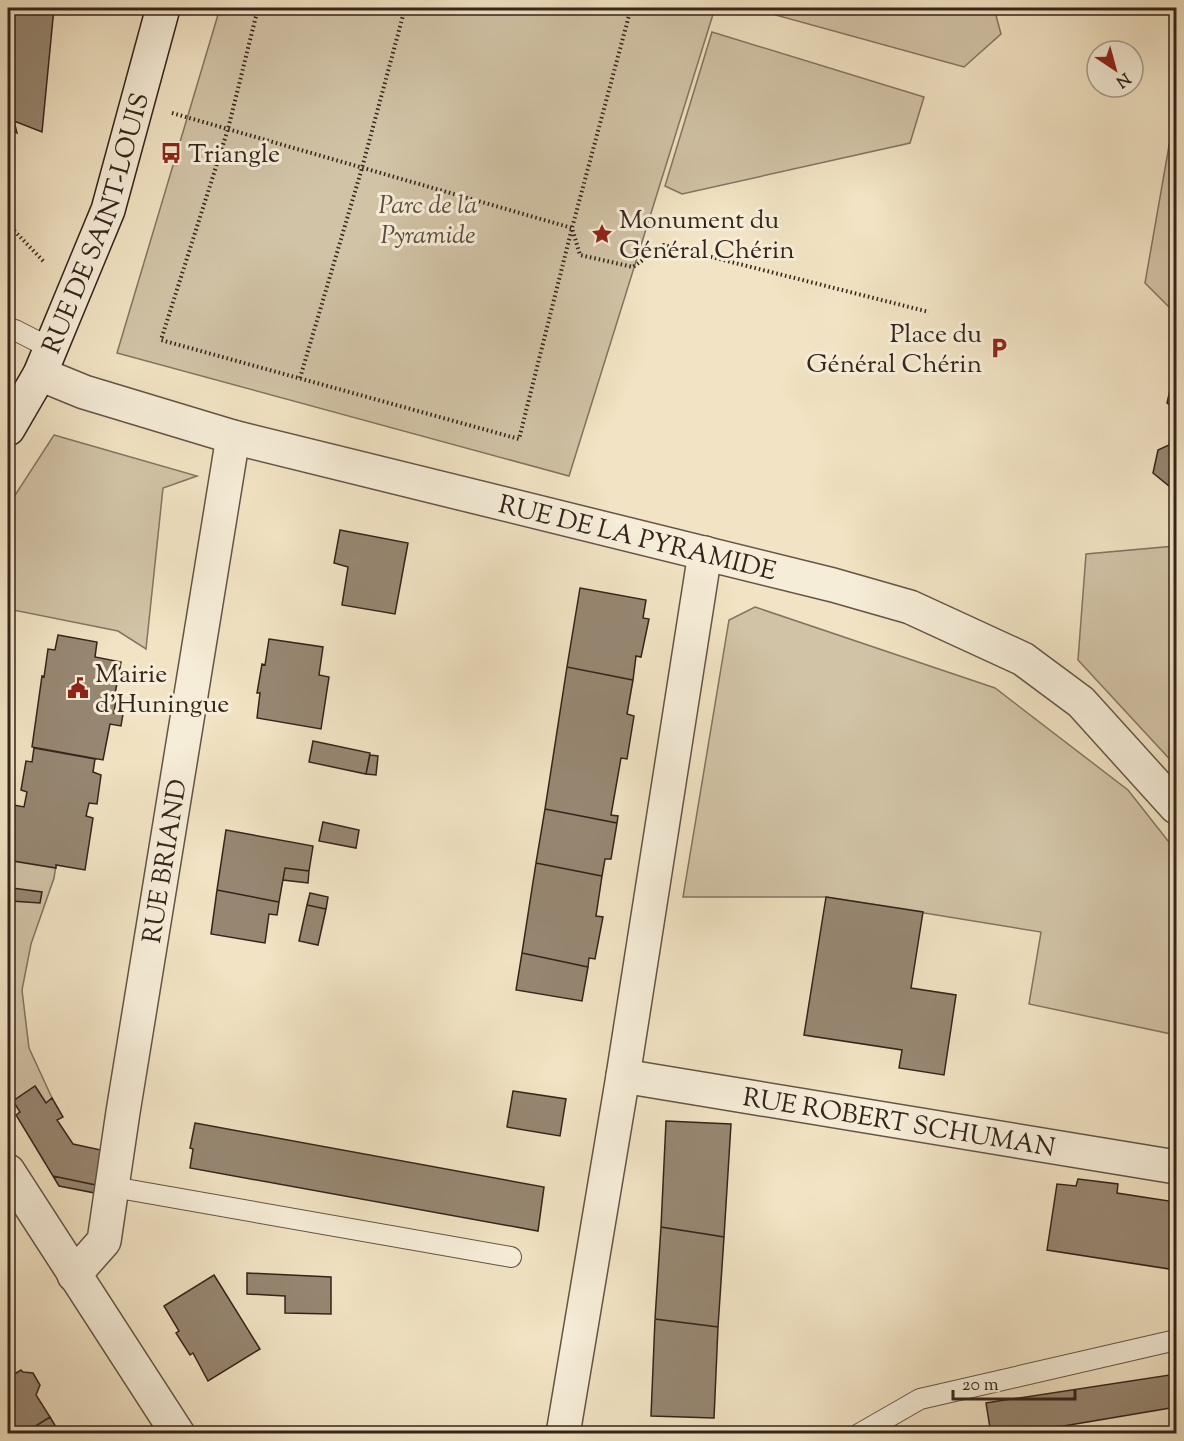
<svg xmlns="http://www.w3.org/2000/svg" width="1184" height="1441" font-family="'Sorts Mill Goudy',serif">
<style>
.green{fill:#d1c3a6;stroke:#837460;stroke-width:1.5}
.building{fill:#978772;stroke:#35241b;stroke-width:1.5}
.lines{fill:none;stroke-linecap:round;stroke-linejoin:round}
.service-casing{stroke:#645445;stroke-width:22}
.minor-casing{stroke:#645445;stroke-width:36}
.tertiary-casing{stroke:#645445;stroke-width:36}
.secondary-casing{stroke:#35241b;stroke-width:36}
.path{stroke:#35241b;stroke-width:4;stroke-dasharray:1.5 3;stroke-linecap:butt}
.service{stroke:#f6edd8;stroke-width:20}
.minor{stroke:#f6edd8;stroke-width:33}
.tertiary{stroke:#f6edd8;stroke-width:33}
.secondary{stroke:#f6edd8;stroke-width:33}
.labels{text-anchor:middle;stroke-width:6;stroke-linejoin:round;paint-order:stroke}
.poi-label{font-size:26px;fill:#35241b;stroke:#f6edd8;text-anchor:start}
.park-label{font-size:26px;font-style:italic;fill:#5c4c3e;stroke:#f6edd8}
.street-label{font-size:26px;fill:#35241b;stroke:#f6edd8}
</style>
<rect width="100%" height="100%" fill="#f1e3c3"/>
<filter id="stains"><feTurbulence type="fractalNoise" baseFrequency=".00333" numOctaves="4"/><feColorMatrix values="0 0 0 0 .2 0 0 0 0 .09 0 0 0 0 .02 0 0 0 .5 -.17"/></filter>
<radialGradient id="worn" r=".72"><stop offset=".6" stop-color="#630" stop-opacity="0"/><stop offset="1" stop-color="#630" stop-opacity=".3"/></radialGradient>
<!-- green -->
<path class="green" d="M 220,8 L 715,8 L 569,476 L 117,353 Z
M 773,8 L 994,8 L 1001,34 L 964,67 L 772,14 Z
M 712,32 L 924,97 L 910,143 L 682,194 L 665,186 Z
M 1176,106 L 1176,314 L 1145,283 Z
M 54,435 L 197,476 L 163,488 L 146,649 L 118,631 L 8,609 L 8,506 Z
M 1176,539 L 1176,766 L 1078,660 L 1086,554 L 1175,546 Z
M 755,607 L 995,688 L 1128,790 L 1176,851 L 1176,1035 L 1029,1004 L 1041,932 L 826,897 L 683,897 L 729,620 Z
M 8,859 L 56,865 L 54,878 L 31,944 L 22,990 L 29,1048 L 52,1098 L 46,1103 L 35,1086 L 13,1101 L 8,1092 Z"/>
<!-- building -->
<path class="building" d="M 8,8 L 54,8 L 42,132 L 14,121 L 17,133 L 8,129 Z
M 1176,377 L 1176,410 L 1167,403 L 1173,378 Z
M 1176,413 L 1176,489 L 1174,490 L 1153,473 L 1158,450 L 1169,445 Z
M 340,530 L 408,543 L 395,614 L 342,605 L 348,567 L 334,563 Z
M 580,588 L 646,600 L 643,618 L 649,619 L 641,657 L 636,656 L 633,680 L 567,667 Z
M 58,635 L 97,642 L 95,657 L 121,662 L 114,699 L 116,699 L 114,713 L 123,714 L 121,726 L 110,724 L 103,760 L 32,747 L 42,676 L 44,677 L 48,649 L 55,650 Z
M 269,639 L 323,647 L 319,675 L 329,677 L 321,729 L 257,718 L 260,693 L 257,693 L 262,664 L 265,665 Z
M 567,667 L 633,680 L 627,714 L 634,716 L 627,759 L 621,758 L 611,815 L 618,816 L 617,823 L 545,809 Z
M 313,741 L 370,753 L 366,774 L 309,762 Z
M 34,748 L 95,759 L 93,772 L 101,775 L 97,804 L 89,803 L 86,816 L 93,818 L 85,870 L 56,865 L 56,868 L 13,861 L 13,858 L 8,857 L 8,804 L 24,807 L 27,792 L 21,790 L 26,761 L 32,762 Z
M 370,755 L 378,756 L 376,775 L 366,774 Z
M 545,809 L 617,823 L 611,859 L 605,859 L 602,876 L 536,863 Z
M 323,822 L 359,830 L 356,848 L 319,841 Z
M 226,830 L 313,846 L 309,871 L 285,868 L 279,902 L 217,890 Z
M 536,863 L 602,876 L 596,916 L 603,917 L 595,959 L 589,958 L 588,967 L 522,953 Z
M 285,868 L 309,871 L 308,883 L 283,880 Z
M 12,888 L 42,892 L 40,903 L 11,901 Z
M 217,890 L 279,902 L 277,915 L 269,914 L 265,943 L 211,934 Z
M 310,893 L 328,897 L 326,909 L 307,905 Z
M 826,897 L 923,912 L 911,988 L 956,995 L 944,1075 L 899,1068 L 902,1050 L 804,1035 Z
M 307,905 L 326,909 L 318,945 L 299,941 Z
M 522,953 L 588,967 L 582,1001 L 516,990 Z
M 35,1086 L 46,1103 L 52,1098 L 63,1117 L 57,1120 L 73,1144 L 101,1150 L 96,1185 L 53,1176 L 16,1115 L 20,1112 L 13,1101 Z
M 513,1091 L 566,1099 L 560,1136 L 507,1127 Z
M 666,1121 L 731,1124 L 724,1237 L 661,1227 Z
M 195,1123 L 544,1187 L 538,1231 L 190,1168 L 193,1149 L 190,1148 Z
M 53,1176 L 96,1185 L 95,1193 L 59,1186 Z
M 1078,1179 L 1118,1184 L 1117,1193 L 1175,1202 L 1176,1197 L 1176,1270 L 1047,1250 L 1057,1184 L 1076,1186 Z
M 661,1227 L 724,1237 L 718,1327 L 655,1319 Z
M 247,1273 L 331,1277 L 331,1314 L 285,1313 L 285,1296 L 247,1294 Z
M 214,1275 L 260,1349 L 208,1381 L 193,1353 L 190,1355 L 176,1333 L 179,1331 L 164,1306 Z
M 655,1319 L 718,1327 L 714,1418 L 651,1416 Z
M 21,1370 L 23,1372 L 33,1373 L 40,1385 L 36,1395 L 50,1417 L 23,1434 L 8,1434 L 8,1378 Z
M 1176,1374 L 1176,1407 L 1034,1431 L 991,1434 L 986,1403 Z
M 50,1417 L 60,1434 L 23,1434 Z"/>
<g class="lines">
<defs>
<path id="service" d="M 8,328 L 15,330 L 52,349
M 113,1187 L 511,1257
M 859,1434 L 920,1399 L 1176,1340"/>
<g id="minor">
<path id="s1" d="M 40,374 L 84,392 L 233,437 L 833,585 L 910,607 L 1023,659 L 1081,702 L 1176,807"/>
<path id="s2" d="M 623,1076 L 1176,1167"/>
<path id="s3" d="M 74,1275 L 104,1241 L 123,1112 L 233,437"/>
<path d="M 563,1434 L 623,1076 L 705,553"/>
</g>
<path id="tertiary" d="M 8,1171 L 178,1434"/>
<g id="secondary">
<path id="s4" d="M 8,429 L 40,374 L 108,210 L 163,8"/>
</g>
</defs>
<!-- service casing -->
<use href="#service" class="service-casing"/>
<!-- minor casing -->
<use href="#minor" class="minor-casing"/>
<!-- tertiary casing -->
<use href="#tertiary" class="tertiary-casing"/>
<!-- secondary casing -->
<use href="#secondary" class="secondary-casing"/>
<!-- path -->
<path class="path" d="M 258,8 L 228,129 L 161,340 L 519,439 L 572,228 L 631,8
M 172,113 L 572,228 L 580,255 L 633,267 L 664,245 L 929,312
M 8,224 L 45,263
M 300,378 L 362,168 L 405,8"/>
<!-- service -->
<use href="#service" class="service"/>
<!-- minor -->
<use href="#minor" class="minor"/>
<!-- tertiary -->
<use href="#tertiary" class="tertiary"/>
<!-- secondary -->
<use href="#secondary" class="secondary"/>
</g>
<!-- icons -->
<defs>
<symbol id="bus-bare" viewBox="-9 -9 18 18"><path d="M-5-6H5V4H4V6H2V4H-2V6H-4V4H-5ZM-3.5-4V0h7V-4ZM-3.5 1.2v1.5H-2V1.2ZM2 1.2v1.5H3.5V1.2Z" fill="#8f2418" stroke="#f6edd8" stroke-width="2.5" paint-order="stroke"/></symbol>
<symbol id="sight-bare" viewBox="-9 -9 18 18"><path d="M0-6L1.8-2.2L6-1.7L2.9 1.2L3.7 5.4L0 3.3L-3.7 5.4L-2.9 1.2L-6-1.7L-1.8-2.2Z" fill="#8f2418" stroke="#f6edd8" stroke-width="2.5" paint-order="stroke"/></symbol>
<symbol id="parking-bare" viewBox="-9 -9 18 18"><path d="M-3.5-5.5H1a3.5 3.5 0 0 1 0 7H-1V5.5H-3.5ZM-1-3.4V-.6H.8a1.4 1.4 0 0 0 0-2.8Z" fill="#8f2418" stroke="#f6edd8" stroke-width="2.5" paint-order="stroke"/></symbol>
<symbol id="civic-bare" viewBox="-9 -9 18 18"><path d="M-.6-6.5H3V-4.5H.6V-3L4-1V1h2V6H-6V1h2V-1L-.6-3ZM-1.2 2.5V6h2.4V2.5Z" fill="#8f2418" stroke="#f6edd8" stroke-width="2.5" paint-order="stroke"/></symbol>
</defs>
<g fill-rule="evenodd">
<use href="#bus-bare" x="156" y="138" width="30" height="30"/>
<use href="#sight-bare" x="587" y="219" width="30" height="30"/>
<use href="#parking-bare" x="984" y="333" width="30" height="30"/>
<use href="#civic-bare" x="63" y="673" width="30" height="30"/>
</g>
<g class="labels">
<!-- poi labels -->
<g class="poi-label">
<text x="188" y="162">Triangle</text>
<text x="619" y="228">Monument du<tspan x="619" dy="30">Général Chérin</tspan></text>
<text x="982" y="342" text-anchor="end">Place du<tspan x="982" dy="30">Général Chérin</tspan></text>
<text x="95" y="682">Mairie<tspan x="95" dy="30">d'Huningue</tspan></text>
</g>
<!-- park labels -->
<g class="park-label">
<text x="428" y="213">Parc de la<tspan x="428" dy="30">Pyramide</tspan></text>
</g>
<!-- street labels -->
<g class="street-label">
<text dy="9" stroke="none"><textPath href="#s4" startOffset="225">RUE DE SAINT-LOUIS</textPath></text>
<text dy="9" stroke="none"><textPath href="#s1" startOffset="620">RUE DE LA PYRAMIDE</textPath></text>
<text dy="9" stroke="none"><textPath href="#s3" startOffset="430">RUE BRIAND</textPath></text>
<text dy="9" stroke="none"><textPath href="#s2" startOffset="280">RUE ROBERT SCHUMAN</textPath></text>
</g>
</g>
<!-- margin -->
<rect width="1184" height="1441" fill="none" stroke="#f1e3c3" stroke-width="30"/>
<rect x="9" y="9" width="1166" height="1423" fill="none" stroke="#35241b" stroke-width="3"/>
<rect x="15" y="15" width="1154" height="1411" fill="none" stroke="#35241b" stroke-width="1.5"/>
<!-- north arrow -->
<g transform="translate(1115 69) rotate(144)"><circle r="28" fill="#f6edd8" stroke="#a99d8c" stroke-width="1.5"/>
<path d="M0-4.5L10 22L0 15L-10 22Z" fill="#8f2418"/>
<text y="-9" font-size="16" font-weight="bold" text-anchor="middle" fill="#35241b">N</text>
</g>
<!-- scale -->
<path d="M953 1390v9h122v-9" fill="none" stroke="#35241b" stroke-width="3"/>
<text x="962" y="1390" font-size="18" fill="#35241b" stroke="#f6edd8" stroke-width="4.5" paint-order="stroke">20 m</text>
<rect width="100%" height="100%" filter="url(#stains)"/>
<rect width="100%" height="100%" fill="url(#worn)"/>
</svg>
